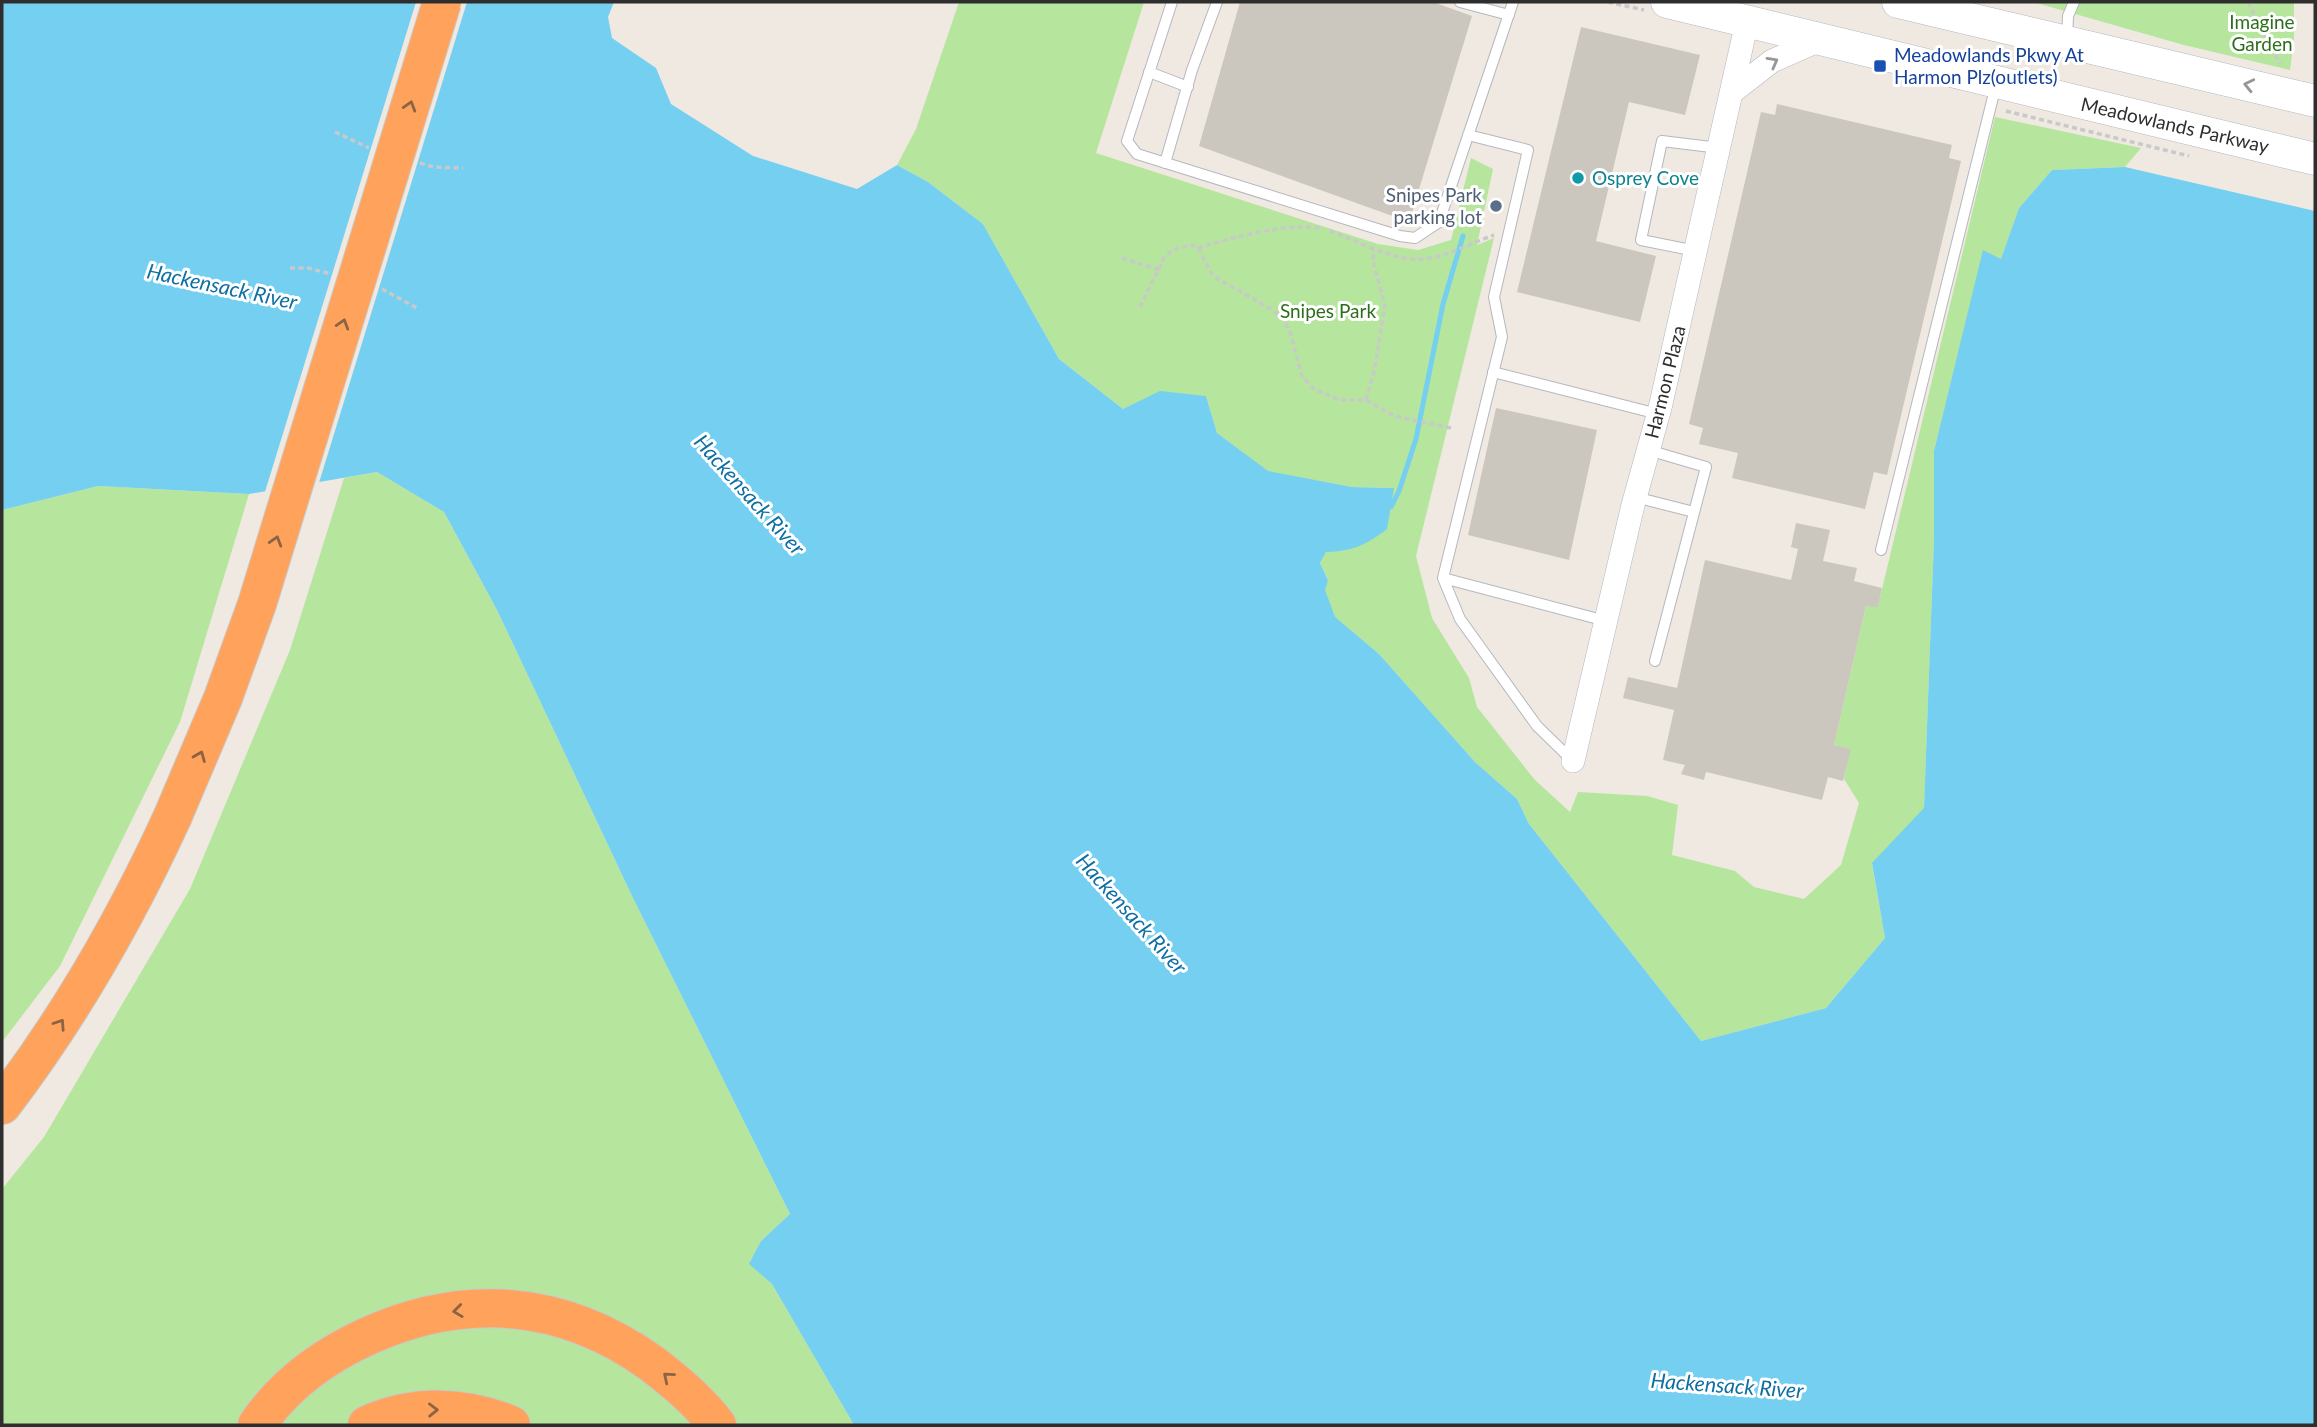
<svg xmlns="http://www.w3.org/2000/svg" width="2317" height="1427" font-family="Lato,sans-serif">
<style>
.green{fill:#b6e59e}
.water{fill:#75cff0}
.pier{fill:#efe9e1}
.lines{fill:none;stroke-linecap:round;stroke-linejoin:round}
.stream{stroke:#75cff0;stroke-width:5}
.building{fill:#cbc7bf}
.lane-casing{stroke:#b4b7c1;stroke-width:12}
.street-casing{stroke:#b4b7c1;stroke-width:24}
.secondary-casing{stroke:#b4b7c1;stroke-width:33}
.highway-casing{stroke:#c9c9c9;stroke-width:40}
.path{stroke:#c9c9c9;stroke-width:3.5;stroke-dasharray:5 3.5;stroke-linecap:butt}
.lane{stroke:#fff;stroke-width:10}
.street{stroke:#fff;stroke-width:23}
.secondary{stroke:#fff;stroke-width:32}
.highway{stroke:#ffa35c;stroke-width:38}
.highway-bridge-casing{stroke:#c9c9c9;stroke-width:40;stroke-linecap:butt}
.highway-bridge{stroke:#ffa35c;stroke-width:38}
.oneway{stroke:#969696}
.oneway2{stroke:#8c6343}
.transit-dot{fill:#1a4fb4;stroke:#fff;stroke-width:2.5}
.culture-dot{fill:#0f9aa8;stroke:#fff;stroke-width:2.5}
.service-dot{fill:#5c6f8a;stroke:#fff;stroke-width:2.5}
.labels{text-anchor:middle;stroke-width:6;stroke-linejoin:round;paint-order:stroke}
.park-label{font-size:19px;fill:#2c6e1b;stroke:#fff}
.transit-label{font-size:19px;fill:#164399;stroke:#fff;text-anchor:start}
.street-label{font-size:19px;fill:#2e2e2e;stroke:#fff}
.culture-label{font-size:19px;fill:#0d838f;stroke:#fff;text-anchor:start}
.service-label{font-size:19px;fill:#4e5e75;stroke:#fff;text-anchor:end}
.water-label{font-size:21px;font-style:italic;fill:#0d6fa3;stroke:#fff}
</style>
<rect width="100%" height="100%" fill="#efe9e1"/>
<!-- green -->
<path class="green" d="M 959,2 L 1144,2 L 1096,153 L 1378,244 L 1418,250 L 1451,240 L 1471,158 L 1493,169 L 1477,245 L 1494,238 L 1416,556 L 1432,618 L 1469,678 L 1477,707 L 1535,780 L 1570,812 L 1578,792 L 1647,796 L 1678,805 L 1672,855 L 1735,871 L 1754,887 L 1804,899 L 1841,865 L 1859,803 L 1844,779 L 1850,749 L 1834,745 L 1866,606 L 1878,606 L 1995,117 L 2141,148 L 2125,167 L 2052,170 L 2019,208 L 2001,260 L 1984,251 L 1934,451 L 1934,539 L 1924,809 L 1872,864 L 1885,938 L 1826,1008 L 1701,1041 L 1529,824 L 1517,799 L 1475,762 L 1379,654 L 1335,618 L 1324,590 L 1328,579 L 1320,563 L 1326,551 L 1342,551 L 1394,488 L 1352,487 L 1268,472 L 1217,433 L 1206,396 L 1160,392 L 1123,409 L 1059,359 L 983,224 L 928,182 L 897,165 L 916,129 Z
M 2033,2 L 2294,2 L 2294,38 L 2290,70 L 2184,45 Z
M 377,472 L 444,512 L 497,610 L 633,898 L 790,1214 L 761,1241 L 750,1264 L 772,1284 L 854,1425 L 2,1425 L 2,1189 L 44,1137 L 190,889 L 290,650 L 344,478 Z
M 98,486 L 249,494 L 180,722 L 60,966 L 2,1042 L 2,510 Z"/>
<!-- water -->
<path class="water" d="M 2,2 L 614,2 L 608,17 L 612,38 L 656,68 L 671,104 L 753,156 L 857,189 L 897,165 L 928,182 L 983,224 L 1059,359 L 1123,409 L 1160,391 L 1206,396 L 1217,433 L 1268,471 L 1352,487 L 1394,488 L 1387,529 C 1366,545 1353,551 1326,552 L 1320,563 L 1328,580 L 1325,590 L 1335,617 L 1379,654 L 1475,762 L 1517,799 L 1529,824 L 1701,1041 L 1826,1008 L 1885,938 L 1872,863 L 1924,808 L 1934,539 L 1934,451 L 1983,250 L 2001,259 L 2019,208 L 2052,170 L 2125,167 L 2315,211 L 2315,1425 L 854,1425 L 772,1284 L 749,1264 L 761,1241 L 790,1214 L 633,898 L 497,610 L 444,512 L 377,472 L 249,494 L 98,486 L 2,510 Z"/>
<!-- pier -->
<path class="pier" d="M 416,2 L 467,2 L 318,486 L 264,495 Z"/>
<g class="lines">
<!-- stream -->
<path class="stream" d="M 1391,507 L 1399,491 L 1416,439 L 1443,304 L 1463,236"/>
</g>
<!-- building -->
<path class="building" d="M 1240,2 L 1433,2 L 1472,16 L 1409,222 L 1199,146 Z
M 1581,27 L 1700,55 L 1685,115 L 1629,102 L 1596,241 L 1656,256 L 1640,322 L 1517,292 Z
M 1777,104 L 1952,145 L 1949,158 L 1961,161 L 1887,475 L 1874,472 L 1865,509 L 1732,478 L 1738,453 L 1699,444 L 1703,428 L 1689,424 L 1761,112 L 1775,115 Z
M 1496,408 L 1597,430 L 1569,560 L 1468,535 Z
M 1796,523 L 1830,530 L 1823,561 L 1857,568 L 1854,581 L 1882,588 L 1878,607 L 1866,606 L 1834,745 L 1851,749 L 1843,781 L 1828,777 L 1822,800 L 1706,772 L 1704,780 L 1681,774 L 1685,765 L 1663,760 L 1674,710 L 1623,698 L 1628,677 L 1677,688 L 1705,560 L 1791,580 L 1798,549 L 1791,547 Z"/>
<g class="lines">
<defs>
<path id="lane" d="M 1172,2 L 1127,141 L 1137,154 L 1400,236 L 1415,238 L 1439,222 L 1513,2
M 1460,2 L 1509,15
M 2067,40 L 2068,16 L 2074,2
M 1149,72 L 1188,87
M 1468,135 L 1528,150 L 1494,297 L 1502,337 L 1443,578 L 1460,619 L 1537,726 L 1573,761
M 1165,163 L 1192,70 L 1217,2
M 1696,251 L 1641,240 L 1662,141 L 1719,148
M 1493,372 L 1658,414
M 1648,450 L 1706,467 L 1655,661
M 1635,497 L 1694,512
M 1881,550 L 1996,85
M 1443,578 L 1606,621"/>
<path id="street" d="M 1731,93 L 1772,61 L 1820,40
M 1573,761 L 1633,505 L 1660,408 L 1747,22"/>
<path id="secondary" d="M 1667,2 L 2315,159
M 1898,2 L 2315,101"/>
<path id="highway" d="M 2,1105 C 70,1016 125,920 172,818
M 257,1425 C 284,1385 324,1356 368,1336 C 466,1292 563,1300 651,1363 C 675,1381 699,1401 717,1425
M 367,1425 C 413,1404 465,1405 511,1425"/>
</defs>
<!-- lane casing -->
<use href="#lane" class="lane-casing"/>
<!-- street casing -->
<use href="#street" class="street-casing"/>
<!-- secondary casing -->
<use href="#secondary" class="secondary-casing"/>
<!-- highway casing -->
<use href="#highway" class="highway-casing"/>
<!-- path -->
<path class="path" d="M 1608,2 L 1644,10
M 2248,2 L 2280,64
M 2141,3 L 2141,2
M 2006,111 L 2189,156
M 335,132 L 369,148
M 420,163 L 434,167 L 463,168
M 1330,231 C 1355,240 1396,262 1422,259 C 1447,257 1471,243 1494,235
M 1198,248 C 1235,237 1283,223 1322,228
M 1122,258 L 1160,270
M 290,268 L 308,268 L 331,274
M 382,289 L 417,308
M 1140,307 L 1165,256 L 1173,250 L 1191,245 L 1198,248 L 1213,276 L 1273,310 L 1282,319 L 1289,329 L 1302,376 L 1314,389 L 1339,400 L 1366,400 L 1394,416 L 1451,428
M 1366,400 L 1375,368 L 1385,305 L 1374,265 L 1373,249"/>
<!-- lane -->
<use href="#lane" class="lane"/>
<!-- street -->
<use href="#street" class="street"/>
<!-- secondary -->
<use href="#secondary" class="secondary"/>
<!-- highway -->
<use href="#highway" class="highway"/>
<defs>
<path id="highway-bridge" d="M 172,818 L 223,698 L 257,604 L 442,2"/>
</defs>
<!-- highway-bridge casing -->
<use href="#highway-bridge" class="highway-bridge-casing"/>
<!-- highway-bridge -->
<use href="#highway-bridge" class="highway-bridge"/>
</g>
<!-- one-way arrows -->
<defs><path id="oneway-chevron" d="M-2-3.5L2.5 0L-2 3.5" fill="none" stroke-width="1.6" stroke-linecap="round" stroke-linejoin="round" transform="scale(1.75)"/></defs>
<g class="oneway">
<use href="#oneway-chevron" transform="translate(1773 62) rotate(-29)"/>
<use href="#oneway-chevron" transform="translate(2249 85) rotate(-167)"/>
</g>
<g class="oneway2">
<use href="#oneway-chevron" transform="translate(410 106) rotate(-73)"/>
<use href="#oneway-chevron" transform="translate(343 324) rotate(-73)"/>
<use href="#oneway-chevron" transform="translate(276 541) rotate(-73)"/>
<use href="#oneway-chevron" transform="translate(200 756) rotate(-68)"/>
<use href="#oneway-chevron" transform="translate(60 1024) rotate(-56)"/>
<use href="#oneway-chevron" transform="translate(458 1311) rotate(173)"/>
<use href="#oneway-chevron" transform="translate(668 1377) rotate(-140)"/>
<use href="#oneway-chevron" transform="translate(433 1410) rotate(-1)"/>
</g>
<!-- markers -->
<rect class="transit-dot" x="1873" y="59" width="14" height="14" rx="3.5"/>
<circle class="culture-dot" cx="1578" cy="178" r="7"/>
<circle class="service-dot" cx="1496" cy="206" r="7"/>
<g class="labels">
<!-- park labels -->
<g class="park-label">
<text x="2262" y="29">Imagine<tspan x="2262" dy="22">Garden</tspan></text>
<text x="1328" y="318">Snipes Park</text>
</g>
<!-- transit labels -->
<g class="transit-label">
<text x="1894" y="62">Meadowlands Pkwy At<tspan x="1894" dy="22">Harmon Plz(outlets)</tspan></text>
</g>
<!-- street labels -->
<g class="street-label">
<text transform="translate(2175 125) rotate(13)" y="7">Meadowlands Parkway</text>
<text transform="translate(1665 382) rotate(-76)" y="7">Harmon Plaza</text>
</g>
<!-- culture labels -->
<g class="culture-label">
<text x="1592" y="185">Osprey Cove</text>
</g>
<!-- service labels -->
<g class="service-label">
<text x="1482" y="202">Snipes Park<tspan x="1482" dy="22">parking lot</tspan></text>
</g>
<!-- water labels -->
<g class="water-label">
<text transform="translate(222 287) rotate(12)" y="7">Hackensack River</text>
<text transform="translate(749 495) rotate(48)" y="7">Hackensack River</text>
<text transform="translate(1131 914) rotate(48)" y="7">Hackensack River</text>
<text transform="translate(1727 1386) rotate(4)" y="7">Hackensack River</text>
</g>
</g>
<!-- border -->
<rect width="2317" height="1427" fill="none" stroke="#2e2e2e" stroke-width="7"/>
</svg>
